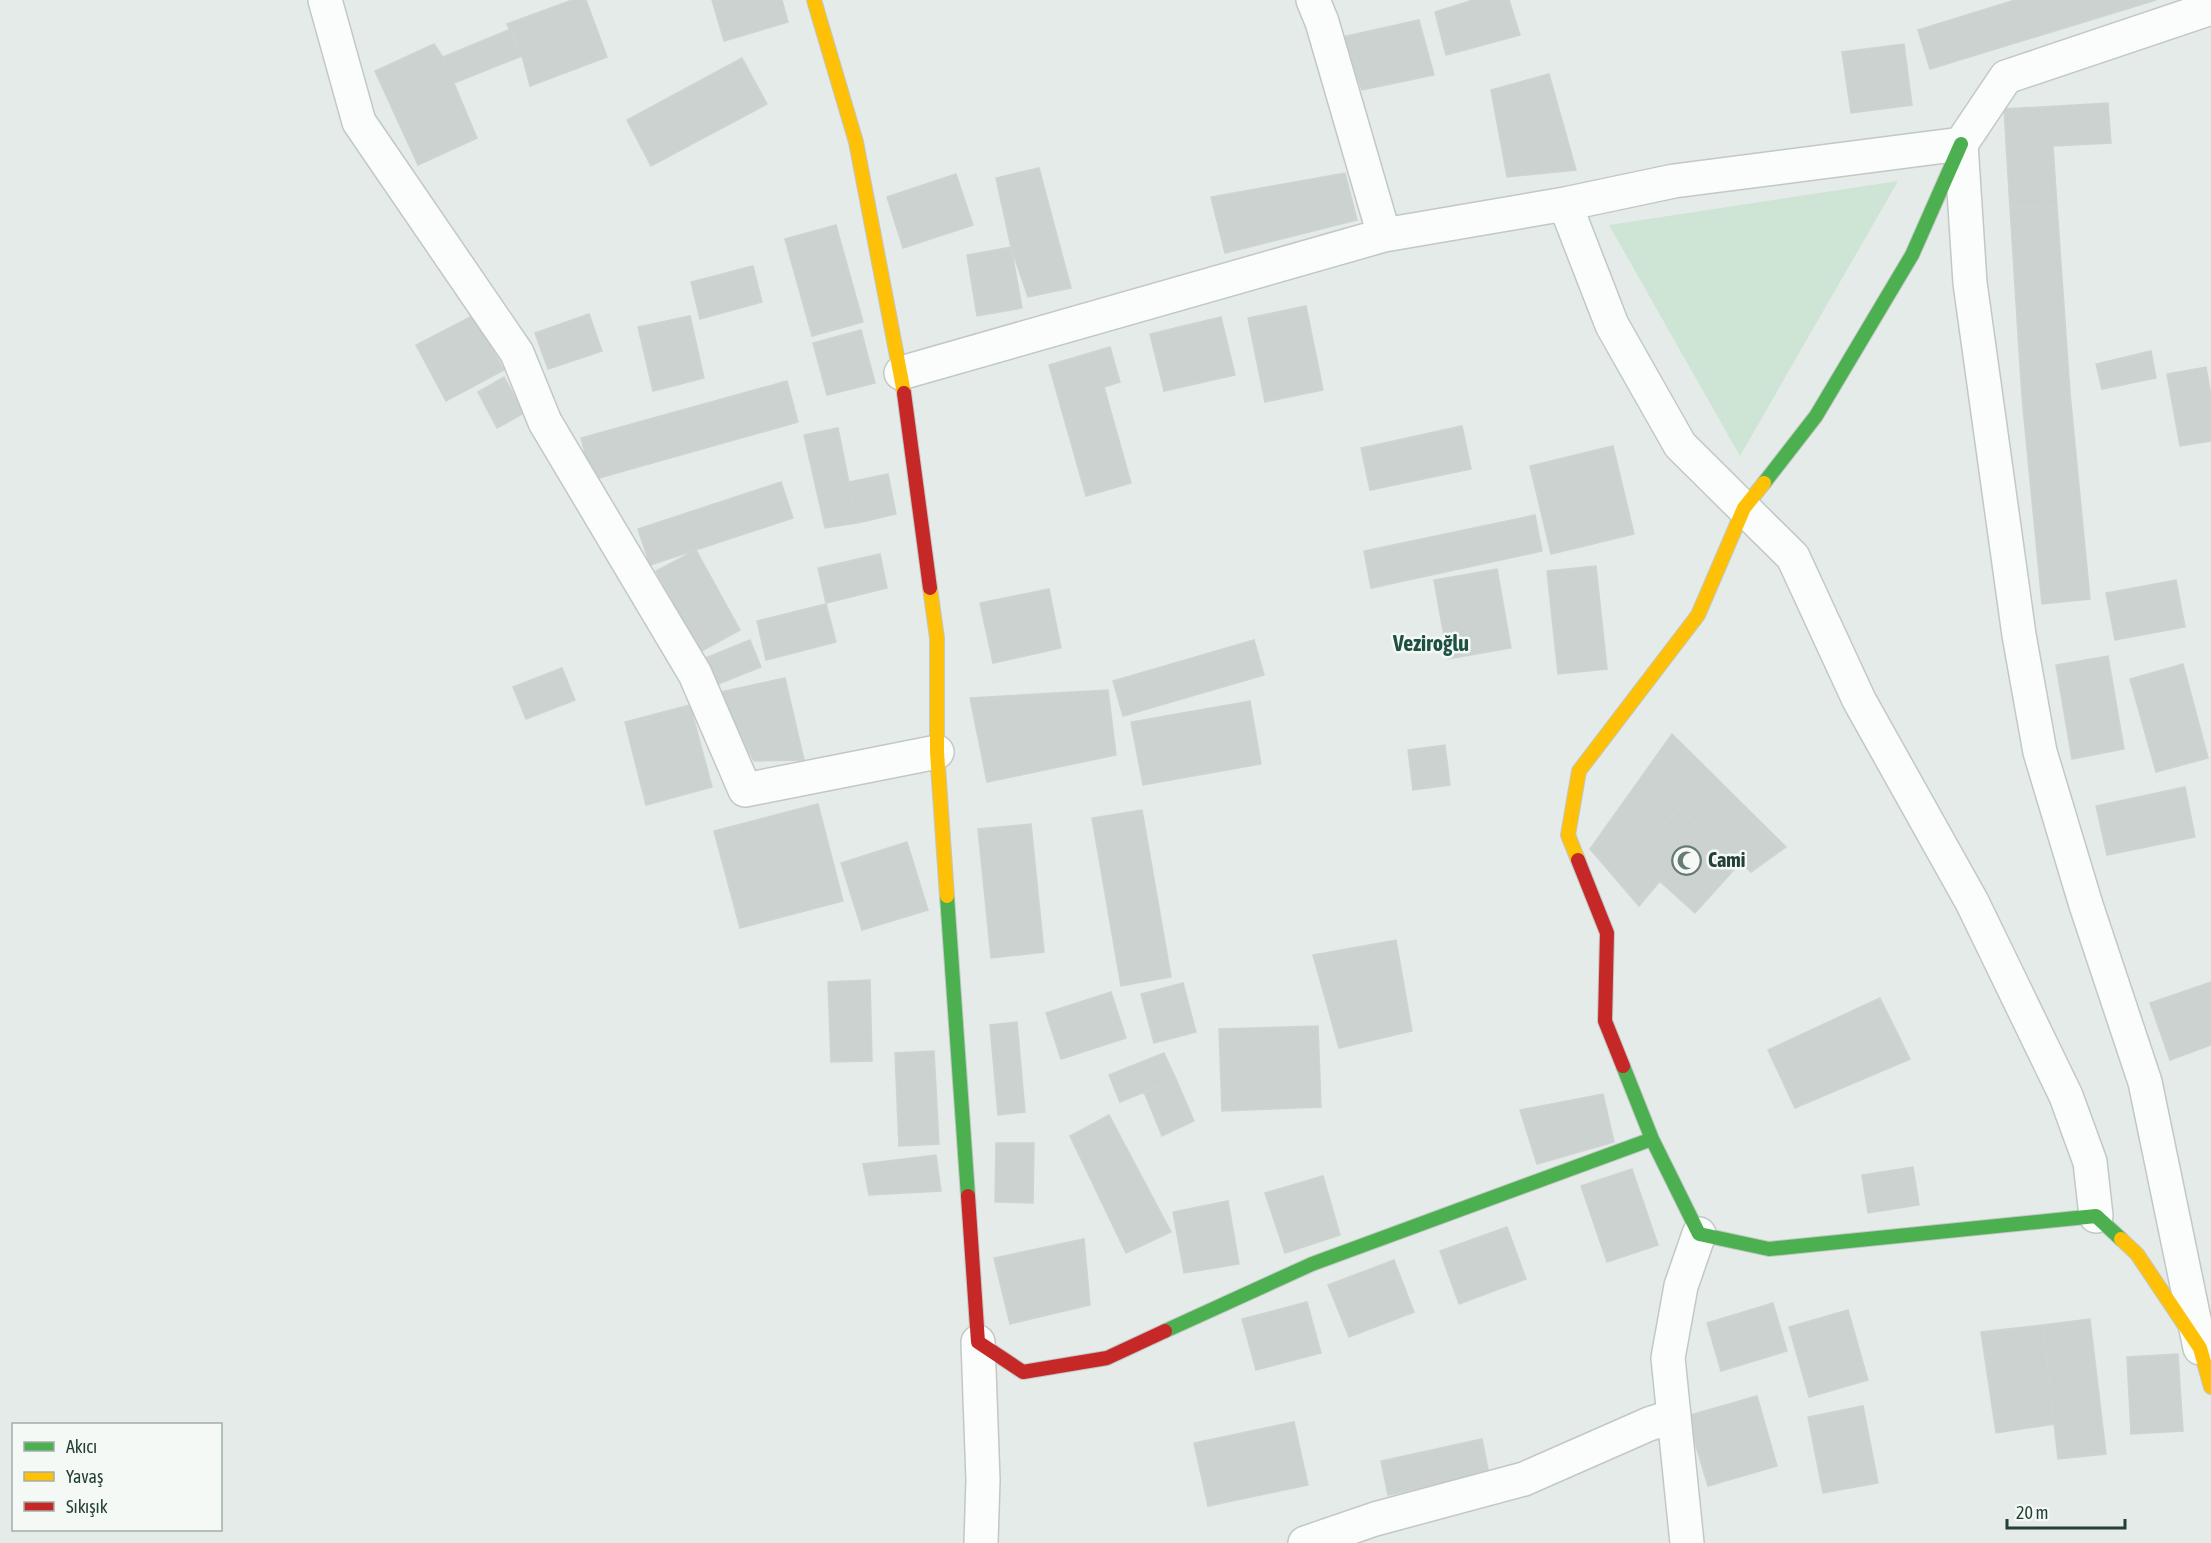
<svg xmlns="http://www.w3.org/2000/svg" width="2211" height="1543" font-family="'Asap Condensed',sans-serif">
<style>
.green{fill:#cee4d4}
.building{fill:#ccd2cf;stroke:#ced4d1;stroke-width:1.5}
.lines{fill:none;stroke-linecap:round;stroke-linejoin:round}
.street-casing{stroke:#c2c8c5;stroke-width:36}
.fast-casing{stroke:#c1c8c5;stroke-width:16}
.slow-casing{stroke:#c1c8c5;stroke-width:16}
.jam-casing{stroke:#c1c8c5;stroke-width:16}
.street{stroke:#fbfcfc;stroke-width:33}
.fast{stroke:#4caf50;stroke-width:14}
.slow{stroke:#ffc107;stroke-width:14}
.jam{stroke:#c62828;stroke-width:14}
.labels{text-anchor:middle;stroke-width:5;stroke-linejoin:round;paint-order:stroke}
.poi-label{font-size:20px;font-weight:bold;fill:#233f36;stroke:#f4f9f6;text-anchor:start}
.quarter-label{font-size:22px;font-weight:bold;fill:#1e5143;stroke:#f4f9f6}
</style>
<rect width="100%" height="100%" fill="#e5ebe8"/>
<!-- green -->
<path class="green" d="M 1898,181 L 1740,456 L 1609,225 Z"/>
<!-- building -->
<path class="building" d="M 572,0 L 586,0 L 607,57 L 530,86 L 522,56 L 507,24 Z
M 712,0 L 782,0 L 788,22 L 724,41 Z
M 1473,0 L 1509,0 L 1520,35 L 1446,55 L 1435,12 Z
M 2015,0 L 2156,0 L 1930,69 L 1918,30 Z
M 1419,20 L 1434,75 L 1362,90 L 1342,37 Z
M 511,29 L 522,56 L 454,83 L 443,57 Z
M 434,44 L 443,57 L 477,138 L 418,165 L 375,71 Z
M 1904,44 L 1912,105 L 1851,113 L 1842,52 Z
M 742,58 L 767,104 L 651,166 L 627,120 Z
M 1549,74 L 1576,170 L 1507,177 L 1491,90 Z
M 2108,103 L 2111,143 L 2053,146 L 2057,206 L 2010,208 L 2004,109 Z
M 1039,168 L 1071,288 L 1028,297 L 1011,247 L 996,178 Z
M 1345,173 L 1357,220 L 1225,253 L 1211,197 Z
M 956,174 L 973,225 L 903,248 L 887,197 Z
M 2057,206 L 2070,393 L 2022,397 L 2010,208 Z
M 836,225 L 863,322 L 812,336 L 785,239 Z
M 1011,247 L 1022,308 L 977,316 L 967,255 Z
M 753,266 L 762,302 L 700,319 L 691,282 Z
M 1306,306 L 1323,390 L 1265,402 L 1248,318 Z
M 589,314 L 602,351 L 548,369 L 535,333 Z
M 474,315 L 504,370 L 446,401 L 416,345 Z
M 690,316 L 704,378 L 653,391 L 638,327 Z
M 1221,317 L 1235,375 L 1164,391 L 1150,334 Z
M 861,330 L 875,383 L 827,395 L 813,343 Z
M 1110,347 L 1120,382 L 1104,387 L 1131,483 L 1086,496 L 1049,365 Z
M 2151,351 L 2156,378 L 2102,389 L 2096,364 Z
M 2206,367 L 2211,396 L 2211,441 L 2180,446 L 2167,374 Z
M 504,377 L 524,413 L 497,428 L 478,392 Z
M 787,381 L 798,422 L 592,480 L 581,438 Z
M 2070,393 L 2090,599 L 2042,604 L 2022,397 Z
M 1462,426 L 1471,469 L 1370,490 L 1361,448 Z
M 838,428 L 857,523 L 825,528 L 804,435 Z
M 1613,446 L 1634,534 L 1551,554 L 1530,466 Z
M 888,474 L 896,514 L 857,523 L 849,482 Z
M 781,482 L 793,518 L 650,565 L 638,529 Z
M 1535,515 L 1542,551 L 1371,588 L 1364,551 Z
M 696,550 L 740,630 L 700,652 L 656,571 Z
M 880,554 L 887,588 L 826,603 L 818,568 Z
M 1596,566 L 1607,669 L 1558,674 L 1547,571 Z
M 1497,569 L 1511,648 L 1448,659 L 1434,580 Z
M 2176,580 L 2185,627 L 2115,640 L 2106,593 Z
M 1049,589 L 1061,648 L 993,663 L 980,603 Z
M 826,604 L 836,642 L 766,660 L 757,621 Z
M 750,640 L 761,667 L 713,686 L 703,659 Z
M 1254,640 L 1264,675 L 1123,716 L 1113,681 Z
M 2108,656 L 2124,749 L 2072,759 L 2056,665 Z
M 2183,664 L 2208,758 L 2156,772 L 2130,679 Z
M 562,668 L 575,700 L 526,719 L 513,687 Z
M 785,678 L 804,760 L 754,761 L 716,693 Z
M 1108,690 L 1116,755 L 987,782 L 970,698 Z
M 1250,701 L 1261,764 L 1143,785 L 1131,722 Z
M 690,705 L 712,787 L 646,805 L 625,722 Z
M 1672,734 L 1786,847 L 1751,872 L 1679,808 L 1634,858 L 1660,881 L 1639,906 L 1590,849 Z
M 1445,745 L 1450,785 L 1413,790 L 1408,750 Z
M 2185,787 L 2195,837 L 2107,855 L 2096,806 Z
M 818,804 L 843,901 L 740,928 L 714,831 Z
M 1679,808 L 1740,863 L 1695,913 L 1634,858 Z
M 1142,810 L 1171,977 L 1121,986 L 1092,818 Z
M 1031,824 L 1044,952 L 991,958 L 978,829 Z
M 907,842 L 928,910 L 862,930 L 841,863 Z
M 1396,940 L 1412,1031 L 1339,1048 L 1313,955 Z
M 870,980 L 872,1061 L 831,1062 L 828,982 Z
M 2211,982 L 2211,1045 L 2170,1060 L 2150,1003 Z
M 1183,983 L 1196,1032 L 1154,1043 L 1141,994 Z
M 1111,992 L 1126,1038 L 1061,1059 L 1046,1013 Z
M 1880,998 L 1910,1059 L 1795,1108 L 1768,1050 Z
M 1017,1022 L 1025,1112 L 998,1115 L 990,1025 Z
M 1318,1026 L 1321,1107 L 1222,1111 L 1219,1029 Z
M 934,1051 L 939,1144 L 899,1146 L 895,1053 Z
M 1164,1053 L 1176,1079 L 1120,1102 L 1109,1075 Z
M 1176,1079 L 1194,1121 L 1162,1136 L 1144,1092 Z
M 1603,1094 L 1614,1142 L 1537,1164 L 1520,1110 Z
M 1109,1115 L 1171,1232 L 1126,1253 L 1070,1136 Z
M 996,1143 L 1034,1143 L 1033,1203 L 995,1202 Z
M 936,1155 L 941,1191 L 869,1195 L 863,1164 Z
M 1913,1167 L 1919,1205 L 1868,1213 L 1862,1175 Z
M 1632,1169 L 1658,1245 L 1607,1262 L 1581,1186 Z
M 1323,1176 L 1340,1235 L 1285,1253 L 1265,1193 Z
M 1228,1201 L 1239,1264 L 1184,1273 L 1173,1212 Z
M 1507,1227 L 1526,1279 L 1459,1304 L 1440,1251 Z
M 1084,1239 L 1090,1305 L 1010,1324 L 994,1258 Z
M 1394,1260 L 1414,1312 L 1349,1337 L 1328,1285 Z
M 1307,1302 L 1321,1353 L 1256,1370 L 1242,1319 Z
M 1773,1303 L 1787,1351 L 1721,1371 L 1707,1323 Z
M 1848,1310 L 1868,1380 L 1809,1397 L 1789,1327 Z
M 2090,1319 L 2106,1454 L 2058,1459 L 2043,1325 Z
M 2043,1325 L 2054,1424 L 1996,1433 L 1981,1332 Z
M 2178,1354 L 2183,1431 L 2131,1434 L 2127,1357 Z
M 1757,1396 L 1777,1466 L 1708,1486 L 1687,1416 Z
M 1863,1406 L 1878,1483 L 1823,1493 L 1808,1417 Z
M 1294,1422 L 1308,1485 L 1208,1506 L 1194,1443 Z
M 1482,1439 L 1489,1474 L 1388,1495 L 1381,1461 Z"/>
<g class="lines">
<defs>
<path id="street" d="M 325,0 L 359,122 L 517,353 L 545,422 L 695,674 L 745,790 L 937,752
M 1313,0 L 1322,22 L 1384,235
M 1961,144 L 1970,283 L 2019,635 L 2040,752 L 2086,905 L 2145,1082 L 2200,1348
M 1565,204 L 1612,325 L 1680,445 L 1793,557 L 1859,700 L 1972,902 L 2066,1096 L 2090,1162 L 2096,1216
M 901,373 L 1384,235 L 1565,204 L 1674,181 L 1961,144 L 2006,77 L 2211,8
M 978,1342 L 983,1480 L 981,1543
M 1305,1543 L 1375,1519 L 1524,1479 L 1649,1424 L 1674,1416
M 1687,1543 L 1668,1358 L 1681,1286 L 1699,1234"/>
<path id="fast" d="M 1764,483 L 1816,416 L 1912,255 L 1961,144
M 947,896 L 968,1196
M 1623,1066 L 1652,1139 L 1699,1234 L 1769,1249 L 2096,1216 L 2121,1239
M 1165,1331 L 1312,1264 L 1652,1139"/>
<path id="slow" d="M 814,0 L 856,142 L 904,393
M 930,588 L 937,638 L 937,752 L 947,896
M 1578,860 L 1568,835 L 1579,771 L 1698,615 L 1744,508 L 1764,483
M 2121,1239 L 2137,1254 L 2200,1348 L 2211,1387"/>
<path id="jam" d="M 904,393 L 930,588
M 1578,860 L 1607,933 L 1605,1021 L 1623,1066
M 968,1196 L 978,1342 L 1023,1372 L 1107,1358 L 1165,1331"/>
</defs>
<!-- street casing -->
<use href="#street" class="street-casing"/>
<!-- fast casing -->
<use href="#fast" class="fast-casing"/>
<!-- slow casing -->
<use href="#slow" class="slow-casing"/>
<!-- jam casing -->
<use href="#jam" class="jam-casing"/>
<!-- street -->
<use href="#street" class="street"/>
<!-- fast -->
<use href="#fast" class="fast"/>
<!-- slow -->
<use href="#slow" class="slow"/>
<!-- jam -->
<use href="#jam" class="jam"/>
</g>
<!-- icons -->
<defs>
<symbol id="mosque-ring" viewBox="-11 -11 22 22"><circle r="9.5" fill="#f4f9f6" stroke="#677b74" stroke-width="1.5"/><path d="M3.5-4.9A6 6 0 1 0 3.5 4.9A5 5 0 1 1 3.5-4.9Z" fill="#677b74"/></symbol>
</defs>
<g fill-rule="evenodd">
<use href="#mosque-ring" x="1670" y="844" width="33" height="33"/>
</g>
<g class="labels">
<!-- poi labels -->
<g class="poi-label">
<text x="1708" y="867">Cami</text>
</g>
<!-- quarter labels -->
<g class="quarter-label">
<text x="1431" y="651">Veziroğlu</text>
</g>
</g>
<!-- legend -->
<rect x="12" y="1423" width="210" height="108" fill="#f4f9f6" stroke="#a0afa9" stroke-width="1.5"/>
<rect x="24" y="1442" width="30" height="9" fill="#4caf50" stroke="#a0afa9" stroke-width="1.5"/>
<text x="66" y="1453" font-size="18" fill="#233f36">Akıcı</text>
<rect x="24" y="1472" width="30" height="9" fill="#ffc107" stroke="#a0afa9" stroke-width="1.5"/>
<text x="66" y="1483" font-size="18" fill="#233f36">Yavaş</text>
<rect x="24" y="1502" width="30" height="9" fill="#c62828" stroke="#a0afa9" stroke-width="1.5"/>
<text x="66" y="1513" font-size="18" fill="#233f36">Sıkışık</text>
<!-- scale -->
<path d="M2007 1519v9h118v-9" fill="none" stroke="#233f36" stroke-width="3"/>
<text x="2016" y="1519" font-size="18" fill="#233f36" stroke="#f4f9f6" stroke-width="4.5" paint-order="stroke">20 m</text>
</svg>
